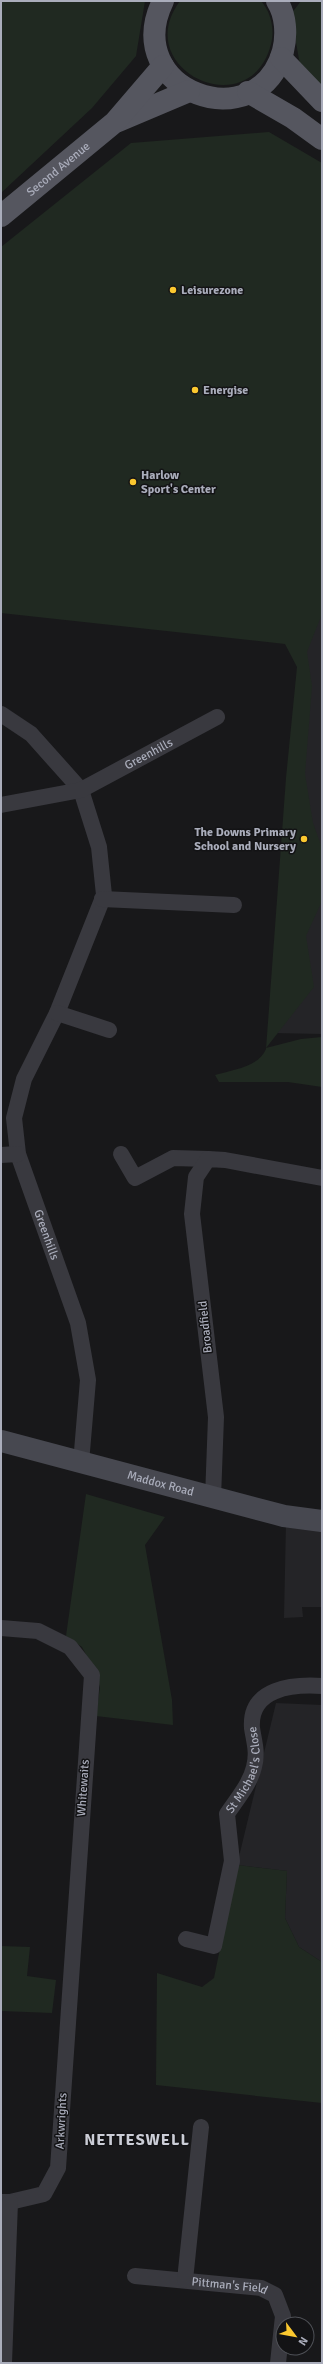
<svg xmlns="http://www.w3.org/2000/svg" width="323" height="2364" font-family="Signika,sans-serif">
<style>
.built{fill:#242427}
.green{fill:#202921}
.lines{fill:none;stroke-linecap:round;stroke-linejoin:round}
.street{stroke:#39393f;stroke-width:16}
.secondary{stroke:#474850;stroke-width:22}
.primary{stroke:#55565f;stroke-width:22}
.poi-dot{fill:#fbc82f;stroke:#131315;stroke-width:1.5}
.labels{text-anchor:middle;stroke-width:3;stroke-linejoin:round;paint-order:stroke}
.street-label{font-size:12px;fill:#aaadbb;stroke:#131315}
.poi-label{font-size:12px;font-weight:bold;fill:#aaadbb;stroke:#131315;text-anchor:start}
.district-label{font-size:16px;font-weight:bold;letter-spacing:1px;fill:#cbcdd6;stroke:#131315}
</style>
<rect width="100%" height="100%" fill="#18181a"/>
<!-- built -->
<path class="built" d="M 322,554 L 322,1034 L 272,1033 L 300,645 Z
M 286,1522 L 322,1528 L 322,1607 L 302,1607 L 303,1617 L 284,1618 Z
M 276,1703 L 322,1705 L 322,1962 L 299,1947 L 285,1918 L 287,1871 L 237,1865 Z"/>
<!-- green -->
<path class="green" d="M 1,1 L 145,1 L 136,56 L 92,108 L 1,193 Z
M 180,1 L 261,1 C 271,12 275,30 271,44 C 250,127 129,69 180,1 Z
M 301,1 L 322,1 L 322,90 L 300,65 L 291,14 Z
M 269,132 L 322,163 L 322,614 L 307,652 L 312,686 L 305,774 L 313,823 L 322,848 L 322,901 L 306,936 L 314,987 L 266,1048 L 301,1039 L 322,1037 L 322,1087 L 288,1082 L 219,1082 L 215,1075 C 232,1070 259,1067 266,1049 L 286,778 L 297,667 L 285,644 L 1,613 L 1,247 L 131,143 Z
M 86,1494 L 165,1517 L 145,1545 L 172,1700 L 173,1725 L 96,1716 L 100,1687 L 91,1664 L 82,1647 L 66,1636 Z
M 237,1865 L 287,1871 L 285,1918 L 299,1947 L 322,1962 L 322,2103 L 156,2085 L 157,1973 L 202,1987 L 214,1978 Z
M 1,1946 L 30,1947 L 27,1976 L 56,1980 L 52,2013 L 1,2011 Z"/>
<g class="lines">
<!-- street -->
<g class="street">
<path id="s1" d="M 1,714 L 31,734 L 81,790 L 99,847 L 104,895 L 57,1013 L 24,1079 L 14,1118 L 18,1154 L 78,1323 L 88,1380 L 81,1463"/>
<path id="s2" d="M 1,805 L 81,790 L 217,717"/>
<path d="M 102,899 L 234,905"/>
<path d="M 57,1013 L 109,1030"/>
<path d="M 121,1154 L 135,1178 L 173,1158 L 208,1159"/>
<path d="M 1,1155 L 18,1154"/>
<path d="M 213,1498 L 216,1417 L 192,1214 L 196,1177 L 208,1159 L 225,1160 L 322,1178"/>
<path d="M 1,1628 L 38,1631 L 70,1647 L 92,1675 L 58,2168 L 44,2194 L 10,2202 L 1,2202"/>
<path id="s3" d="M 186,1939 L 214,1946 L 232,1861 L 227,1814 C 237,1799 250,1784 254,1767 C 258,1752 254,1742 252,1728 C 249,1688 293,1684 322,1686"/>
<path id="s4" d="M 135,2276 L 261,2288 L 275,2295 L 283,2316 L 278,2363"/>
<path d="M 185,2280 L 201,2127"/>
<path d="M 4,2363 L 10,2202"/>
</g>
<!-- secondary -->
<path class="secondary" id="s5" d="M 1,1441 L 284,1516 L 322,1521"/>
<!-- primary -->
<g class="primary">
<path d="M 163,1 C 119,91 258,141 283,51 C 287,35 286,15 277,1"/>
<path d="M 281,58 L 322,101"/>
<path d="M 248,92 L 293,118 L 322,139"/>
<path d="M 118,121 L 189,91"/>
<path id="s6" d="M 1,216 L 115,122 L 163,66"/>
</g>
</g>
<!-- markers -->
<g class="poi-dot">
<circle cx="173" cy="290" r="4"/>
<circle cx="195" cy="390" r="4"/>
<circle cx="133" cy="482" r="4"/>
<circle cx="304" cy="839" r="4"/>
</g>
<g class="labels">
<!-- street labels -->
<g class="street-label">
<text dy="4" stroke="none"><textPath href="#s6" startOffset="74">Second Avenue</textPath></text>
<text dy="4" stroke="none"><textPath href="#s2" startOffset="158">Greenhills</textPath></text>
<text dy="4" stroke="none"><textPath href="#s1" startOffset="582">Greenhills</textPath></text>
<text transform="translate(205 1327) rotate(-96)" y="4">Broadfield</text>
<text dy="4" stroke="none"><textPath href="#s5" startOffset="165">Maddox Road</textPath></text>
<text dy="4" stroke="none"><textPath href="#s3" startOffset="212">St Michael's Close</textPath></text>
<text transform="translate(83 1788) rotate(-86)" y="4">Whitewaits</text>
<text transform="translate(61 2121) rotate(-87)" y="4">Arkwrights</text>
<text dy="4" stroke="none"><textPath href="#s4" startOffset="95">Pittman's Field</textPath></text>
</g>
<!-- poi labels -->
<g class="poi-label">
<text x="181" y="294">Leisurezone</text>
<text x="203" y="394">Energise</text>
<text x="141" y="479">Harlow<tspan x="141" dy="14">Sport's Center</tspan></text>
<text x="296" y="836" text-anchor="end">The Downs Primary<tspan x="296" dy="14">School and Nursery</tspan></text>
</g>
<!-- district labels -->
<g class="district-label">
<text x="137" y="2145">NETTESWELL</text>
</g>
</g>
<!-- border -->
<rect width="323" height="2364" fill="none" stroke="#aaadbb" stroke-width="4"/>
<!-- north arrow -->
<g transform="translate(295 2336) rotate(122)"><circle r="19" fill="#131315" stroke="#4f5157"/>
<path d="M0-3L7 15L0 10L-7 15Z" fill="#fbc82f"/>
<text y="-6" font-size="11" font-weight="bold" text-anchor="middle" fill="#aaadbb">N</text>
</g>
</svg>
